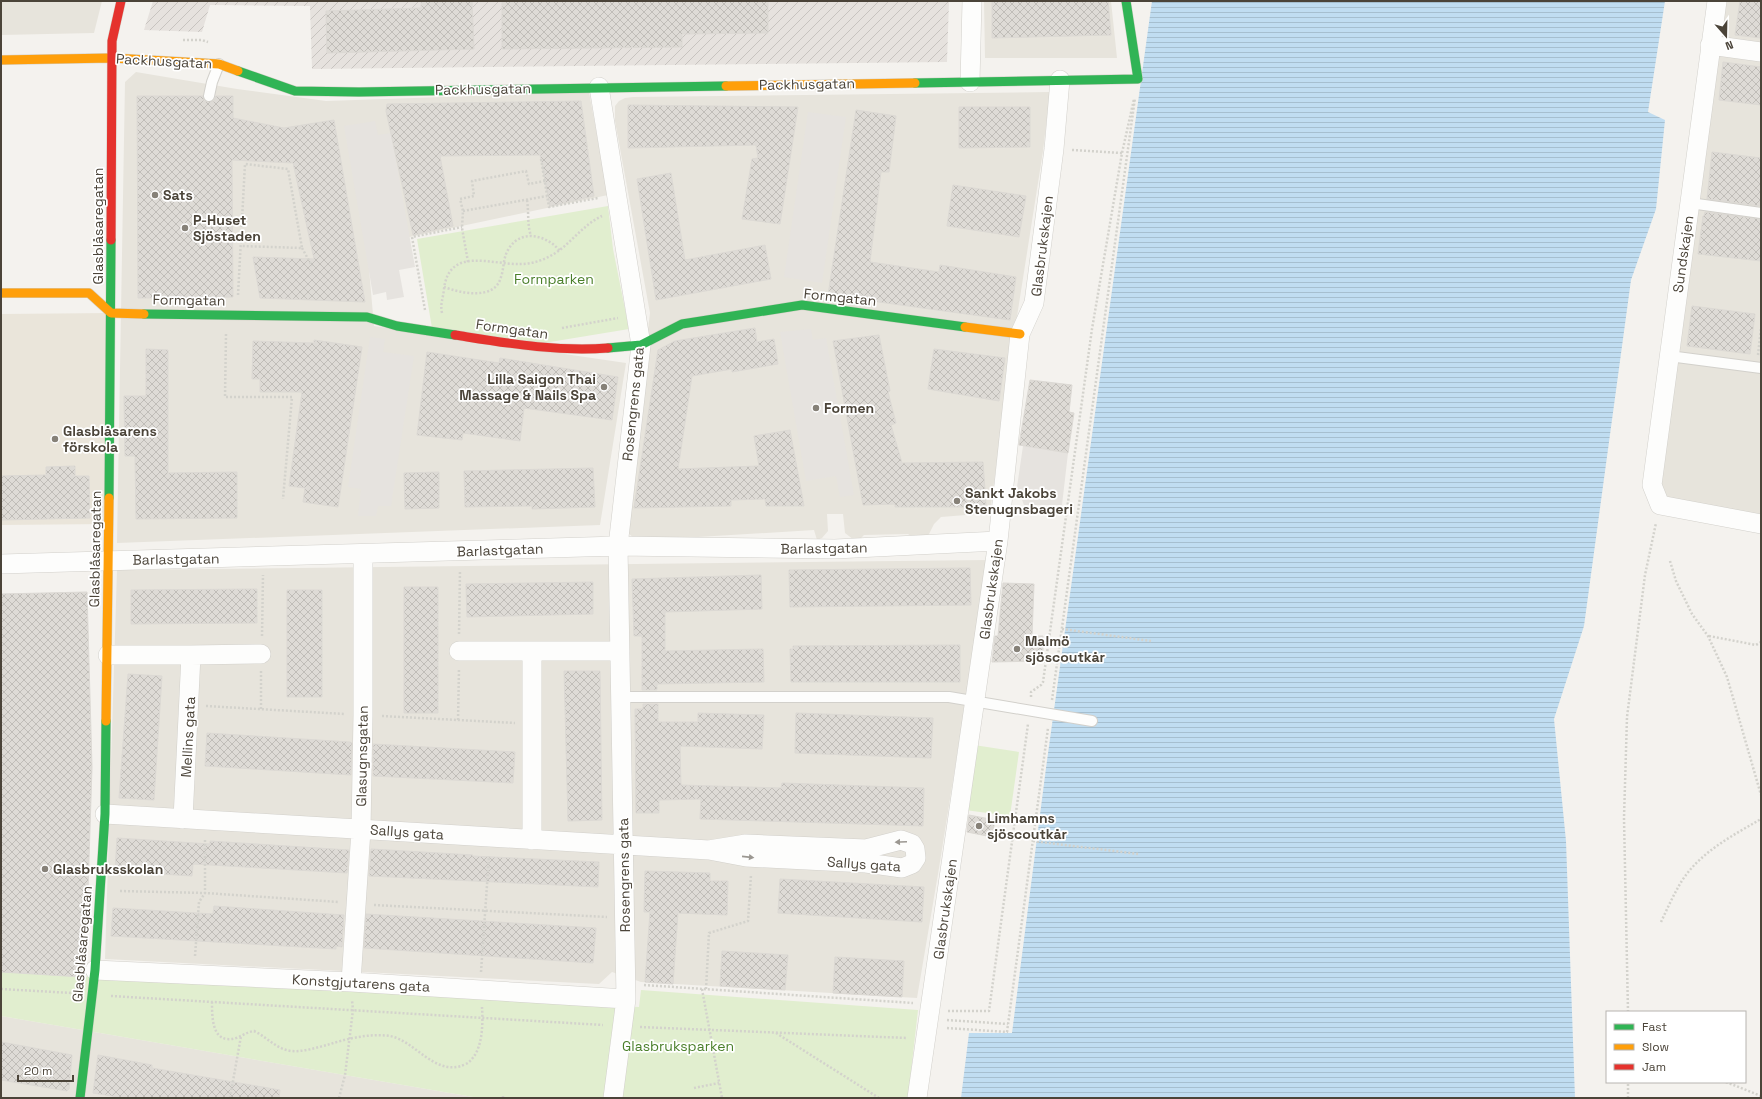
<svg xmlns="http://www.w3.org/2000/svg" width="1762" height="1099" font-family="'Space Grotesk',sans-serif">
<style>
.residential{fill:#e7e4dc}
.industrial{fill:url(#industrial-furrows)}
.education{fill:#eae5da}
.green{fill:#e1eecf}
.parking{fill:#e6e3df}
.water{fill:url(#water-rules)}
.building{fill:url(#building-cross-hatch);stroke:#dcd9d4}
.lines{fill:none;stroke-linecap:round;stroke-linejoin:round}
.lane-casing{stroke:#d2d0cb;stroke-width:12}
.street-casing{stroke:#d2d0cb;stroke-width:20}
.fast-casing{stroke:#d3cfc5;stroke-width:10}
.slow-casing{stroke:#d3cfc5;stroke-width:10}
.jam-casing{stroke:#d3cfc5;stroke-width:10}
.path{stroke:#d3d2cc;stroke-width:2.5;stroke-dasharray:2 2;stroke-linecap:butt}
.lane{stroke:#fdfdfc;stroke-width:10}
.street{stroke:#fdfdfc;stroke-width:19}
.fast{stroke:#30b455;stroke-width:9}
.slow{stroke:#ff9f0a;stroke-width:9}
.jam{stroke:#e5322d;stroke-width:9}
.oneway{fill:#9b9791}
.poi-dot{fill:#868178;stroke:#fff;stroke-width:1.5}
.labels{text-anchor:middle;stroke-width:3.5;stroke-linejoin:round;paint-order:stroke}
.street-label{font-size:14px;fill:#4b4439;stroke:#fff}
.poi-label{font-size:14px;font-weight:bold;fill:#4b4439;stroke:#fff;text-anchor:start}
.park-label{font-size:14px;fill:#4a7f2a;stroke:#fff}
</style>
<defs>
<pattern id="industrial-furrows" width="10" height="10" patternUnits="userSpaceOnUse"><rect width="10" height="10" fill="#e6e2de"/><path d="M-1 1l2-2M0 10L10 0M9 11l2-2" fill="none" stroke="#c7c3bf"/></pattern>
<pattern id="water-rules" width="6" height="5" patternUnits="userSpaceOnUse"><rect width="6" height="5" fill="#c0ddf1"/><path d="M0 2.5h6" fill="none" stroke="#a6bfcf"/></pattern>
<pattern id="building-cross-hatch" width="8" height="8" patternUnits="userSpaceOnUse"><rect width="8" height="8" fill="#dedbd6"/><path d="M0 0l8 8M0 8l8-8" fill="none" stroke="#c0bdb8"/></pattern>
</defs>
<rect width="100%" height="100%" fill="#f4f2ee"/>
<!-- residential -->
<path class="residential" d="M 1,1 L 102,1 L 94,33 L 1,35 Z
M 984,1 L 1111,1 L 1117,58 L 985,58 Z
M 1722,1 L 1761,1 L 1761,520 L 1663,502 L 1656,482 Z
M 136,72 L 237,89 L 326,101 L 589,92 L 608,195 L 367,246 L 374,326 L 626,363 L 600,525 L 117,543 L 125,82 Z
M 1050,92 L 1043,151 L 1010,361 L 990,513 L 941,517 L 934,524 L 928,536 L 917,540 L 908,534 L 864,535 L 858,541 L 854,540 L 845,533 L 843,514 L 827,514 L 828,531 L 822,538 L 817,540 L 814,530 L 698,537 L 690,545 L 636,540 L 626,531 L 625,520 L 650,313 L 615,121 L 615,106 L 619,101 L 625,98 L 633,97 Z
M 988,560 L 939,868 L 917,998 L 641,982 L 612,972 L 599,984 L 105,959 L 117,570 Z
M 1,1016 L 479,1098 L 1,1098 Z"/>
<!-- industrial -->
<path class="industrial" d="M 153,1 L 949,1 L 947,62 L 312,69 L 310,6 L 210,5 L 202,32 L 144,30 Z"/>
<!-- education -->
<path class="education" d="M 111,313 L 109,524 L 1,525 L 1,314 Z"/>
<!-- green -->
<path class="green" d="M 608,206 L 613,249 L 629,329 L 544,343 L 432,328 L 417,239 Z
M 974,745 L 1019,752 L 1010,816 L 965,810 Z
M 1,972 L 639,1007 L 641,990 L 918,1010 L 908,1098 L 479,1098 L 1,1016 Z"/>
<!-- parking -->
<path class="parking" d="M 808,112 L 846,117 L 822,283 L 784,277 Z
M 375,121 L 378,135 L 391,133 L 415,267 L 399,270 L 404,297 L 387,300 L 386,292 L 373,295 L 344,126 Z
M 811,329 L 813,340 L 826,338 L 854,495 L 840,497 L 836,476 L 806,481 L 780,332 Z
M 370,337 L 385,339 L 383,352 L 414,356 L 391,506 L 378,506 L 376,516 L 358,516 L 361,489 L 348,487 Z
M 1023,446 L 1068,453 L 1062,505 L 1024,505 L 1017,487 Z"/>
<!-- water -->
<path class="water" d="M 1152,1 L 1665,1 L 1648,112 L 1665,120 L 1656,209 L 1631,280 L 1584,626 L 1554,719 L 1566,841 L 1575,1098 L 961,1098 L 969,1033 L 1012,1033 L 1046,768 Z"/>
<!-- building -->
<path class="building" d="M 421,1 L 472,1 L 474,49 L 327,53 L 326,11 L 421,8 Z
M 502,1 L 768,1 L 768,33 L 682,34 L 682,47 L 502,49 Z
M 992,1 L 1108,1 L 1111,35 L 992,38 Z
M 1740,1 L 1761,1 L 1761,38 L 1735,35 Z
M 1723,62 L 1761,67 L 1761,105 L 1719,100 Z
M 137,96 L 203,96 L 204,101 L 208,102 L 214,101 L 216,96 L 233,96 L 233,118 L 284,128 L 334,120 L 365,302 L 260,298 L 253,257 L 314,259 L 293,163 L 232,160 L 233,297 L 138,298 Z
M 581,101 L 594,196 L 550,206 L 540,155 L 440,156 L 453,226 L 413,235 L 386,111 L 387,104 Z
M 628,105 L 798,107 L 780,224 L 742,219 L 752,159 L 758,158 L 756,145 L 628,148 Z
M 959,107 L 1030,107 L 1030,147 L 959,148 Z
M 856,110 L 896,116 L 889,172 L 881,172 L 870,262 L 939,272 L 940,265 L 1016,277 L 1010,320 L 828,295 Z
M 1712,152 L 1761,158 L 1761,206 L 1707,199 Z
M 671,173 L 685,260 L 765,245 L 771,279 L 656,300 L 637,179 Z
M 953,185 L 1026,196 L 1019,237 L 947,226 Z
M 1705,212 L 1761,219 L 1761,261 L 1698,254 L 1703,216 L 1704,216 Z
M 1692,306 L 1755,314 L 1750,354 L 1687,346 Z
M 755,328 L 757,342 L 774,339 L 778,364 L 732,372 L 732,369 L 692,376 L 678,469 L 759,466 L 754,436 L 790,430 L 804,506 L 766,506 L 765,499 L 731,500 L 731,506 L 634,508 L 658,350 L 675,341 Z
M 879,335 L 890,391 L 888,392 L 896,423 L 891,425 L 902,463 L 983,462 L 986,505 L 980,505 L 980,507 L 895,507 L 895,504 L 863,505 L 833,341 Z
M 314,340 L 362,347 L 338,507 L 303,502 L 305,488 L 289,486 L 302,392 L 260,392 L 260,379 L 252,379 L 253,341 L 314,343 Z
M 146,349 L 168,350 L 168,473 L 237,472 L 237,518 L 136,519 L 135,456 L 125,456 L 124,396 L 146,396 Z
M 934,349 L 1005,358 L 999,401 L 928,389 Z
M 427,352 L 499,363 L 500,358 L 618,377 L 612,420 L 524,408 L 520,441 L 463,433 L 462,440 L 417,435 Z
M 1030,380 L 1072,385 L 1069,412 L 1074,413 L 1068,453 L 1019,445 Z
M 75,466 L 75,476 L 89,476 L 90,518 L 1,520 L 1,476 L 46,475 L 46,467 Z
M 593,468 L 595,507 L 532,509 L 532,506 L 465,507 L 464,471 Z
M 439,472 L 439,508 L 405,509 L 404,473 Z
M 970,568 L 971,605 L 790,607 L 789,570 Z
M 761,575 L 762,609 L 665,612 L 665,651 L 763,649 L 764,682 L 657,684 L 657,690 L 642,690 L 642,636 L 634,636 L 632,579 Z
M 593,582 L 593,614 L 467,617 L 466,584 Z
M 1003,583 L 1034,584 L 1032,636 L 1043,636 L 1043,661 L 992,662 L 995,636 L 998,636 Z
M 404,587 L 438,587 L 438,713 L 404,713 Z
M 257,589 L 257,623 L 131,624 L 131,590 Z
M 287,590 L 322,590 L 322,697 L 287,697 Z
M 87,592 L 92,767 L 88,890 L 82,977 L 1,972 L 1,594 Z
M 960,645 L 960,682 L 791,682 L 790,649 L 793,649 L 793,646 Z
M 564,671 L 600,671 L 602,820 L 568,821 Z
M 128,674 L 162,676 L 154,800 L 119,798 Z
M 643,704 L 658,704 L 658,722 L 698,722 L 698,713 L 764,715 L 762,749 L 680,746 L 681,785 L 781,788 L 782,783 L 924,788 L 923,826 L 700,819 L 701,799 L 659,800 L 659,813 L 636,813 L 635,709 L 643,709 Z
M 796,713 L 933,718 L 931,758 L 795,753 Z
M 207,733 L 350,742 L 352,743 L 351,775 L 205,766 Z
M 373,744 L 515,752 L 513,783 L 373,776 Z
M 969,815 L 995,820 L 992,837 L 967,832 Z
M 117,838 L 210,844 L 210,841 L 349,850 L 347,873 L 193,864 L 192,876 L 115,871 Z
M 371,849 L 473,855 L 472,856 L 599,862 L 598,887 L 369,876 Z
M 645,871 L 710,873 L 710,881 L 728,881 L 727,915 L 678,913 L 673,984 L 645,982 L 650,912 L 644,912 Z
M 780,879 L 924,887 L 922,922 L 778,913 Z
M 214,906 L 344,915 L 342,947 L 336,946 L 336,949 L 111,936 L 113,908 L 213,914 Z
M 366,914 L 596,928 L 593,963 L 364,948 Z
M 722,951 L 788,955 L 785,990 L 720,986 Z
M 835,957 L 904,961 L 902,997 L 833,993 Z
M 1,1042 L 72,1055 L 69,1089 L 67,1091 L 1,1080 Z
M 98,1055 L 152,1065 L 152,1068 L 280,1090 L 279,1098 L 124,1098 L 93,1093 Z"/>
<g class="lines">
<defs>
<path id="lane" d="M 209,96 L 212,82 L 219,64
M 1690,203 L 1761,213
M 1669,356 L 1761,368
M 621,697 L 949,697 L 1092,721"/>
<path id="street" d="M 1717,1 L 1652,485 L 1660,505 L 1761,524
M 1710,45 L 1761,52
M 970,82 L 972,1
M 599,87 L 641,345 L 618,546 L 626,999 L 613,1098
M 1,564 L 618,546 L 835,549 L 998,541
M 459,651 L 532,651
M 108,655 L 191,655 L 183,819
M 191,655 L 261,654
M 105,814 L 709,850 L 746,857 L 866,863 L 902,868 L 912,864 L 916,858 L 915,849 L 912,844 L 901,840 L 866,849 L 746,844 L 709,850
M 532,840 L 532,651 L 620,651
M 95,970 L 351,982 L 626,999
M 351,982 L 361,830 L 363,715 L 363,555
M 917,1098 L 998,541 L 1020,334 L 1034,303 L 1054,149 L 1060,80"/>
<path id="fast" d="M 238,71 L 295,91 L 359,92 L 726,86
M 915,83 L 1138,79 L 1126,1
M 144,314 L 367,317 L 397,326 L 455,335
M 608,348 L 641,345 L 682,324 L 802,305 L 965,327
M 109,498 L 111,240
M 80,1098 L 95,970 L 105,814 L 106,721"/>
<path id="slow" d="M 1,60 L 112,58 L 219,64 L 238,71
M 726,86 L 915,83
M 1,293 L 89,293 L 111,313 L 144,314
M 965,327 L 1020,334
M 106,721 L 109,498"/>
<path id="jam" d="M 111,240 L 112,41 L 121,1
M 455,335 C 506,343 556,352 608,348"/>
</defs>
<!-- lane casing -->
<use href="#lane" class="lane-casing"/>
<!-- street casing -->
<use href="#street" class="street-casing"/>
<!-- fast casing -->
<use href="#fast" class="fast-casing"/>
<!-- slow casing -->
<use href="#slow" class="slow-casing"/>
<!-- jam casing -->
<use href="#jam" class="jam-casing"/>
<!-- path -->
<path class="path" d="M 183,40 L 202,40 L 208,42
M 1072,150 L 1122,153
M 541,159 L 549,207 L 598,198
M 527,200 C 529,213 527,224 531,236
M 463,211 L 547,196
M 302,248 L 312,266
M 468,262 L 462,228 L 463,211 L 460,199 L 474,196 L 472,181 L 526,171 L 529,184 L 545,181
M 444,287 C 460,293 495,301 501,277 C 504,269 503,258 508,250 C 520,228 547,235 560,251
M 238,295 L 245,164 L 288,169 L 302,248 L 241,246
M 425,310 L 412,237 L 462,227
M 442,313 C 440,304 443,299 444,289 C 449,246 492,265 520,264 C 529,264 538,262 546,258 C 568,249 580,226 602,216
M 562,328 L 618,318
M 226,334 L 225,397 L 292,397 L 283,499
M 1758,355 L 1761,328
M 1670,561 L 1676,581 L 1692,614 L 1708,636 L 1727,677 L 1761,795
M 1062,629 L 1151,641
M 459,634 L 460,570
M 262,636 L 263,575
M 1709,636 L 1756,645 L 1761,642
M 1031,697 L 1031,692 L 1041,685 L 1043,682 L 1092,329 L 1122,153 L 1134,99
M 1052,700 L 1135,98
M 206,706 L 345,714
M 261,709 L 261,671
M 382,716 L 515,723
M 458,720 L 459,669
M 1033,841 L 1138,854
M 120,891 L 205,893 L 339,902
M 374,905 L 607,917
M 1661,922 C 1667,909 1673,896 1680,884 C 1698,853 1732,836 1761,819
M 195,956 L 199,902 L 205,893 L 205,839
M 481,972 L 489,856
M 644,985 L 913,1003
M 1,989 L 72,993
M 702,989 L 722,1098
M 706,989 L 709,933 L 748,921 L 751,875
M 111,996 L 603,1025
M 212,1002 C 212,1018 212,1045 236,1038 C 242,1036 247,1032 254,1031 C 267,1037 276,1049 291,1051 C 303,1052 315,1048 327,1045 C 346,1039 369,1033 390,1036 C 415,1041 433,1074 461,1066 C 463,1065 467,1064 469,1062 C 483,1050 483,1024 482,1007
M 948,1011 L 989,1011 L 1028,724
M 1628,1012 L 1624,818 L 1627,717 L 1645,575 L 1656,523
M 947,1020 L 1008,1024
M 640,1027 L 907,1038
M 947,1028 L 1007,1032 L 1048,728
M 776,1033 L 879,1098
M 1726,1082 L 1761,1096
M 694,1088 L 719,1083
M 230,1098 L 241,1036
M 339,1098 L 345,1075 L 353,1010 L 352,1000
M 503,1098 L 503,1095
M 1628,1098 L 1628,1082"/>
<!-- lane -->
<use href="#lane" class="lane"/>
<!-- street -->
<use href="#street" class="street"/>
<!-- fast -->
<use href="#fast" class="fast"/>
<!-- slow -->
<use href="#slow" class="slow"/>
<!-- jam -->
<use href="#jam" class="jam"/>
</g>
<!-- one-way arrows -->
<defs><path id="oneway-solid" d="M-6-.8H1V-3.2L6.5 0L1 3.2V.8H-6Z"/></defs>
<g class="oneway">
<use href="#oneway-solid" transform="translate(901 842) rotate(178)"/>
<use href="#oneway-solid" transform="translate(748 857) rotate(6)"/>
</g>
<!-- markers -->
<g class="poi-dot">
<circle cx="155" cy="195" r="4"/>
<circle cx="185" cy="228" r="4"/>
<circle cx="604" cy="387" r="4"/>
<circle cx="816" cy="408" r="4"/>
<circle cx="55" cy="439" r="4"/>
<circle cx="957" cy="501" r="4"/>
<circle cx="1017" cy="649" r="4"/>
<circle cx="979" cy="826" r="4"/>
<circle cx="45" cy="869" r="4"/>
</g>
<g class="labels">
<!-- street labels -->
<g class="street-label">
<text transform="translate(164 61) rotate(3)" y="5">Packhusgatan</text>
<text transform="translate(807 84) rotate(-1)" y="5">Packhusgatan</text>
<text transform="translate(483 89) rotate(-1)" y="5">Packhusgatan</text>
<text transform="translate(98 226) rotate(-90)" y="5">Glasblåsaregatan</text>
<text transform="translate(1042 246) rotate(-83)" y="5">Glasbrukskajen</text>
<text transform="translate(1683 254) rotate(-82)" y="5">Sundskajen</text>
<text transform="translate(840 297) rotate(6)" y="5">Formgatan</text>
<text transform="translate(189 300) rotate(1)" y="5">Formgatan</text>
<text transform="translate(512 329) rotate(8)" y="5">Formgatan</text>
<text transform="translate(633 404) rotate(-84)" y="5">Rosengrens gata</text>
<text transform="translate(824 548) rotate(-1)" y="5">Barlastgatan</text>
<text transform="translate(95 549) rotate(-89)" y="5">Glasblåsaregatan</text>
<text transform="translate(500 550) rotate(-2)" y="5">Barlastgatan</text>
<text transform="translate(176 559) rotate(-1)" y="5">Barlastgatan</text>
<text transform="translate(991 589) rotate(-82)" y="5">Glasbrukskajen</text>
<text transform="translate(188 737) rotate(-87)" y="5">Mellins gata</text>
<text transform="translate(362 756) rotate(-89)" y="5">Glasugnsgatan</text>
<text transform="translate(407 832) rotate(4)" y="5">Sallys gata</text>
<text transform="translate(864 864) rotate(4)" y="5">Sallys gata</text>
<text transform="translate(624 875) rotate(-91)" y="5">Rosengrens gata</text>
<text transform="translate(945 909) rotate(-82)" y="5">Glasbrukskajen</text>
<text transform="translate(82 944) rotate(-85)" y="5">Glasblåsaregatan</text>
<text transform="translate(361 983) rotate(3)" y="5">Konstgjutarens gata</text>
</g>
<!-- poi labels -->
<g class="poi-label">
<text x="163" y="200">Sats</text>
<text x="193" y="225">P-Huset<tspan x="193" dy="16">Sjöstaden</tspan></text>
<text x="596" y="384" text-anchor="end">Lilla Saigon Thai<tspan x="596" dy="16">Massage &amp; Nails Spa</tspan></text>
<text x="824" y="413">Formen</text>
<text x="63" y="436">Glasblåsarens<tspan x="63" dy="16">förskola</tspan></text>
<text x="965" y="498">Sankt Jakobs<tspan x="965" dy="16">Stenugnsbageri</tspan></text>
<text x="1025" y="646">Malmö<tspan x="1025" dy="16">sjöscoutkår</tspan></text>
<text x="987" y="823">Limhamns<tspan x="987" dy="16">sjöscoutkår</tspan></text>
<text x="53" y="874">Glasbruksskolan</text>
</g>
<!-- park labels -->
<g class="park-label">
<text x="554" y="284">Formparken</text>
<text x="678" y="1051">Glasbruksparken</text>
</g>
</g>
<!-- border -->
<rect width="1762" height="1099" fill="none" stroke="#4b4439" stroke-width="4"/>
<!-- legend -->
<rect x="1606" y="1011" width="140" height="72" fill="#ffffff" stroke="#b7b4b0"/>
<rect x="1614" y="1024" width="20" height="6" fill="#30b455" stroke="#b7b4b0"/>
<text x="1642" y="1031" font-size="12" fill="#4b4439">Fast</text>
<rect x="1614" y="1044" width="20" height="6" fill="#ff9f0a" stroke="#b7b4b0"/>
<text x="1642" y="1051" font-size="12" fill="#4b4439">Slow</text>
<rect x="1614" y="1064" width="20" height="6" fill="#e5322d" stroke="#b7b4b0"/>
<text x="1642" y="1071" font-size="12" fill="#4b4439">Jam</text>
<!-- north arrow -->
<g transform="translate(1726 36) rotate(160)" stroke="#ffffff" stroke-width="3" paint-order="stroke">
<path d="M0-3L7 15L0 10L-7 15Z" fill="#4b4439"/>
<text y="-6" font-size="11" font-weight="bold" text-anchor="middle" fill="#4b4439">N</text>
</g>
<!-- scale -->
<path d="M18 1075v6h55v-6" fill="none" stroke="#4b4439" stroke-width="2"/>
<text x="24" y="1075" font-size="12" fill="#4b4439" stroke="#ffffff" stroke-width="3" paint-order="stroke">20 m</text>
</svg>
